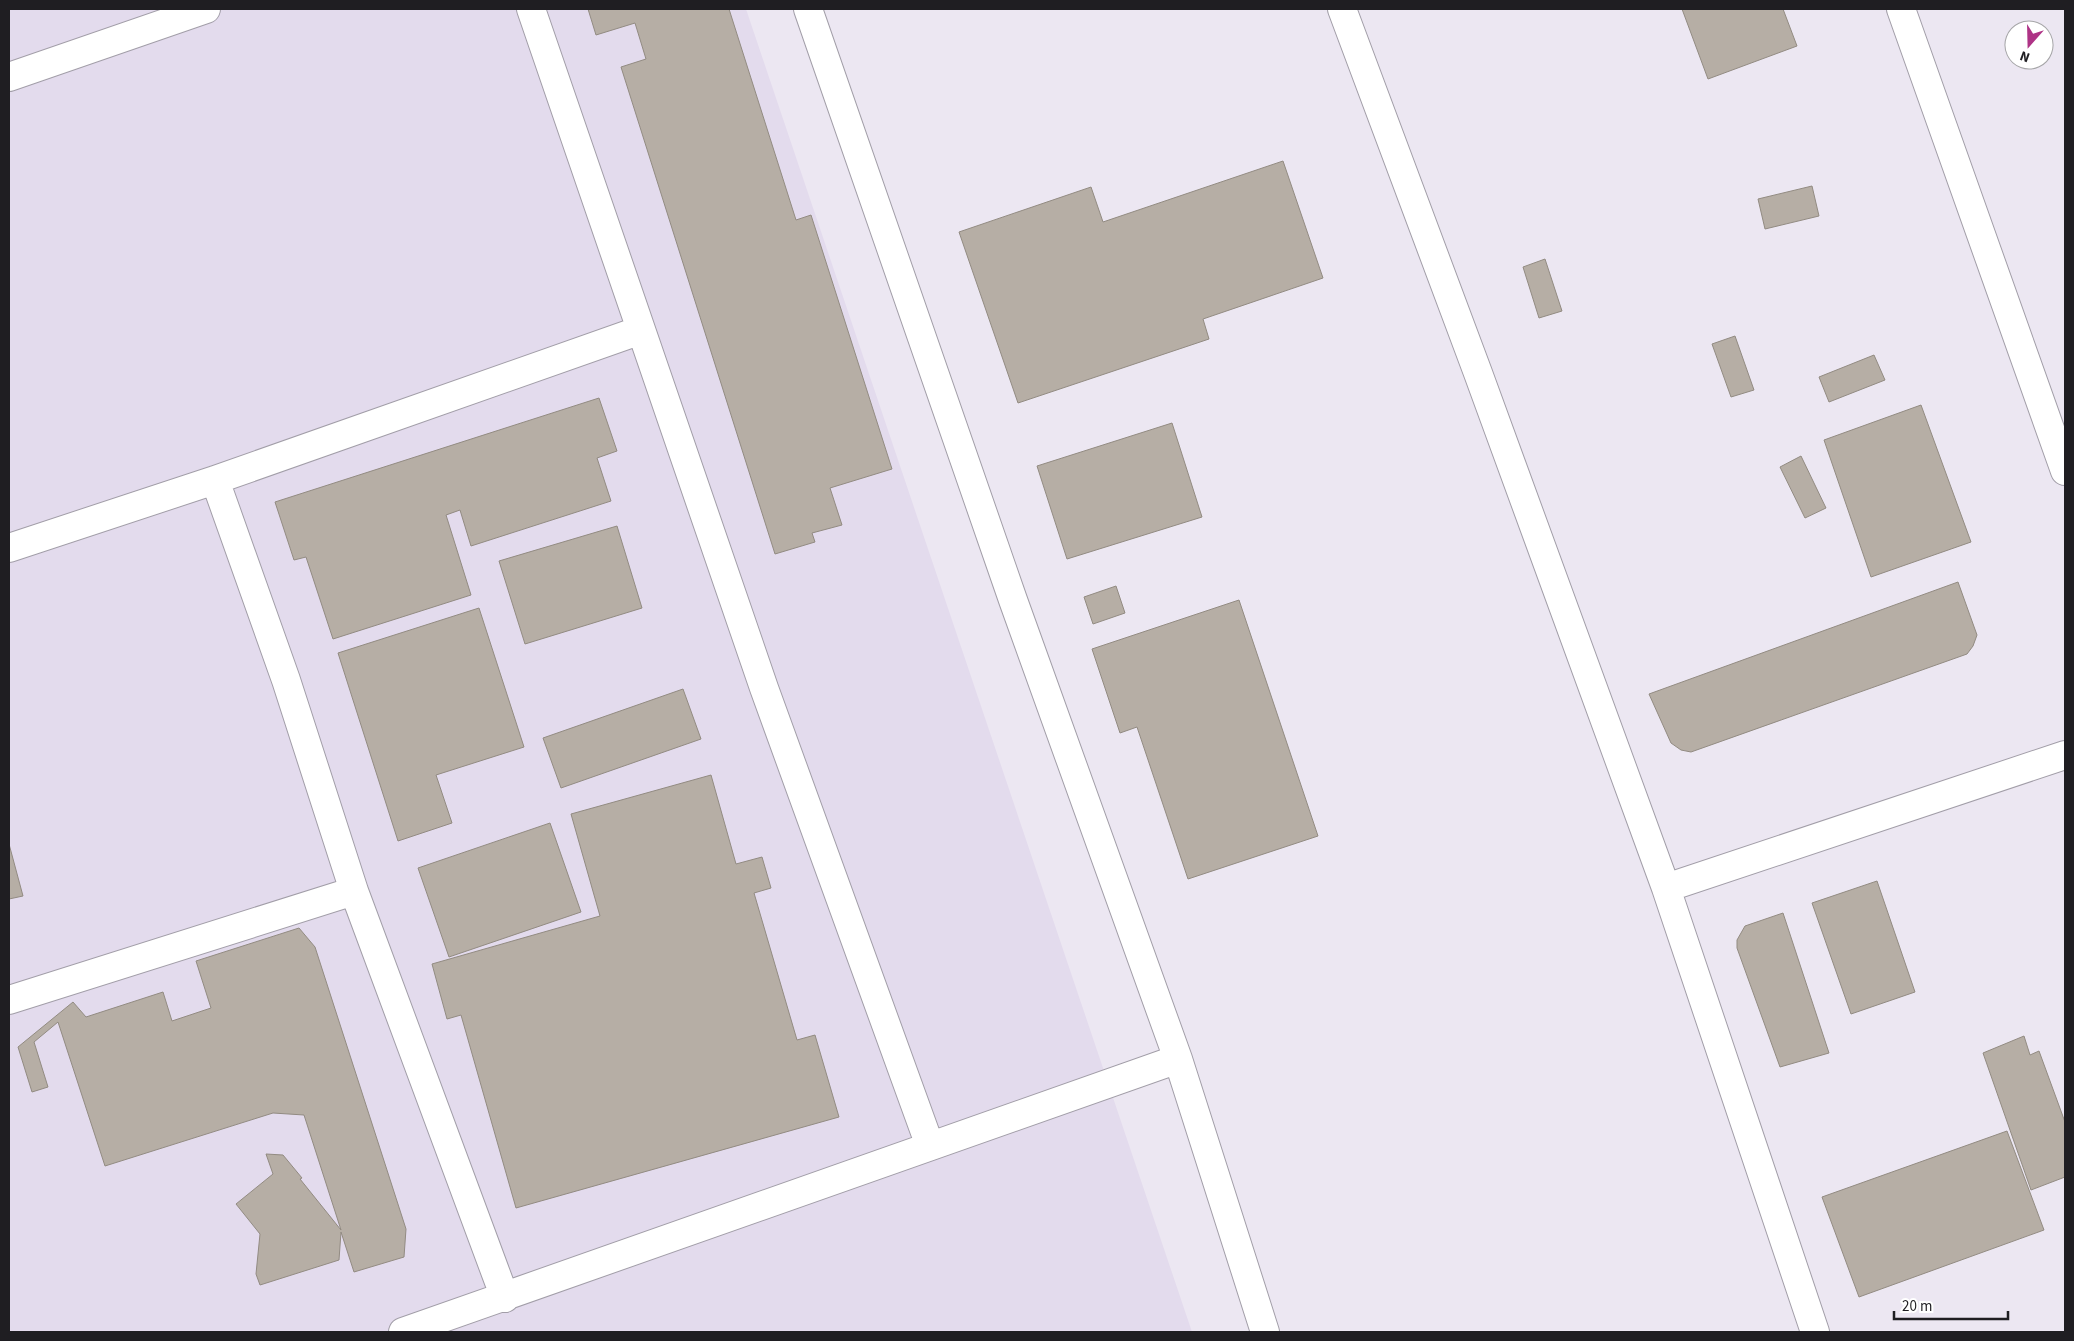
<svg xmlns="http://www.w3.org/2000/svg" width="2074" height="1341" font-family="'Source Sans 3',sans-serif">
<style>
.built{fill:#e3dbed}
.building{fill:#b6aea5;stroke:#928b82}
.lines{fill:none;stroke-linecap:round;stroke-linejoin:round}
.minor-casing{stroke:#a29ea8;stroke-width:30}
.minor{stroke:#fff;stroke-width:28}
</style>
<rect width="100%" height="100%" fill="#ece7f2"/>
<!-- built -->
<path class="built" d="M 9,9 L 746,9 L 1192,1332 L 9,1332 Z"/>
<!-- building -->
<path class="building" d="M 588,9 L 729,9 L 796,220 L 811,215 L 892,469 L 830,488 L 842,525 L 812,533 L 815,542 L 775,554 L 621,67 L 646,59 L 635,23 L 596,35 Z
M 1682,9 L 1783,9 L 1797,46 L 1708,79 Z
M 1283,161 L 1323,278 L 1203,319 L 1209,339 L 1018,403 L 959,232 L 1091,187 L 1103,222 Z
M 1812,186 L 1819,216 L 1765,229 L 1758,199 Z
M 1545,259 L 1562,311 L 1539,318 L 1523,267 Z
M 1735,336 L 1754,390 L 1731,397 L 1712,344 Z
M 1874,355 L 1885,380 L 1829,402 L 1819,377 Z
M 599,398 L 617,451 L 597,458 L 611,501 L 471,546 L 460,510 L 446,515 L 471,595 L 333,639 L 306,557 L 294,560 L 275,502 Z
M 1921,405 L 1971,542 L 1871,577 L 1824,440 Z
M 1172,423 L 1202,517 L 1067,559 L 1037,466 Z
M 1801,456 L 1826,508 L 1805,518 L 1780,467 Z
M 617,526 L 642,608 L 525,644 L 499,561 Z
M 1958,582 L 1977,635 L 1973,646 L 1967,654 L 1691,752 L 1681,750 L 1671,743 L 1649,694 Z
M 1116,586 L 1125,613 L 1093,624 L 1084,597 Z
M 1239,600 L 1318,836 L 1188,879 L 1137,727 L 1120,733 L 1092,649 Z
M 479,608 L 524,747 L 436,775 L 452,823 L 398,841 L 338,653 Z
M 683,689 L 701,739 L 561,788 L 543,738 Z
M 711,775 L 736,864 L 762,857 L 771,888 L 754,893 L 797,1040 L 815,1035 L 839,1117 L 516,1208 L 461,1015 L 447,1019 L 432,964 L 600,916 L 571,814 Z
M 550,823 L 581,912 L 449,957 L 418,868 Z
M 9,844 L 23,896 L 9,899 Z
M 1877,881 L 1915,992 L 1851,1014 L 1812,903 Z
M 1783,913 L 1829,1053 L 1780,1067 L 1737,948 L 1737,940 L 1745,926 Z
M 299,928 L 315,947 L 406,1229 L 404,1257 L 354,1272 L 341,1232 L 339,1260 L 260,1285 L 256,1274 L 260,1234 L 236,1204 L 273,1174 L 266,1154 L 283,1155 L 302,1178 L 300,1179 L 341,1230 L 304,1115 L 273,1113 L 105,1166 L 58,1022 L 34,1042 L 48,1087 L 32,1092 L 18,1047 L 73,1002 L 86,1017 L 163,992 L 172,1021 L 211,1008 L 196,961 Z
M 2024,1036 L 2030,1055 L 2039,1051 L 2065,1122 L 2065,1177 L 2031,1190 L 1983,1053 Z
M 2007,1131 L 2044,1230 L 1859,1297 L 1822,1197 Z"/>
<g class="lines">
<defs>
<path id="minor" d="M 531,9 L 764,688 L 930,1146
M 808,9 L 1013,600 L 1178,1059 L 1265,1332
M 1342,9 L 1478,373 L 1666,888 L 1815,1332
M 1901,9 L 2065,471
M 9,77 L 206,9
M 215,480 L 286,680 L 354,891 L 505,1298
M 9,548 L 215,480 L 641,330
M 1666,888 L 2065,755
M 9,1000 L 354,891
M 403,1332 L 1178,1059"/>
</defs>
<!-- minor casing -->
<use href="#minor" class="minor-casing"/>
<!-- minor -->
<use href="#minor" class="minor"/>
</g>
<!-- border -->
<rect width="2074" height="1341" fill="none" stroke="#1f1e22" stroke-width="20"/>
<!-- north arrow -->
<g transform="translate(2029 45) rotate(200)"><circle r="24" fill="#ffffff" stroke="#a5a5a7"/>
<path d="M0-4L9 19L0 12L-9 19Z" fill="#ae3386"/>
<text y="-8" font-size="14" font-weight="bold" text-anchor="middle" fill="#1f1e22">N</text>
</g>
<!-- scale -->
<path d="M1894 1311v8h114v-8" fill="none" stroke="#1f1e22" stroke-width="2.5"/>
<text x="1902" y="1311" font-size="15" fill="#1f1e22" stroke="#ffffff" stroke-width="4" paint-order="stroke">20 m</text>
</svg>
